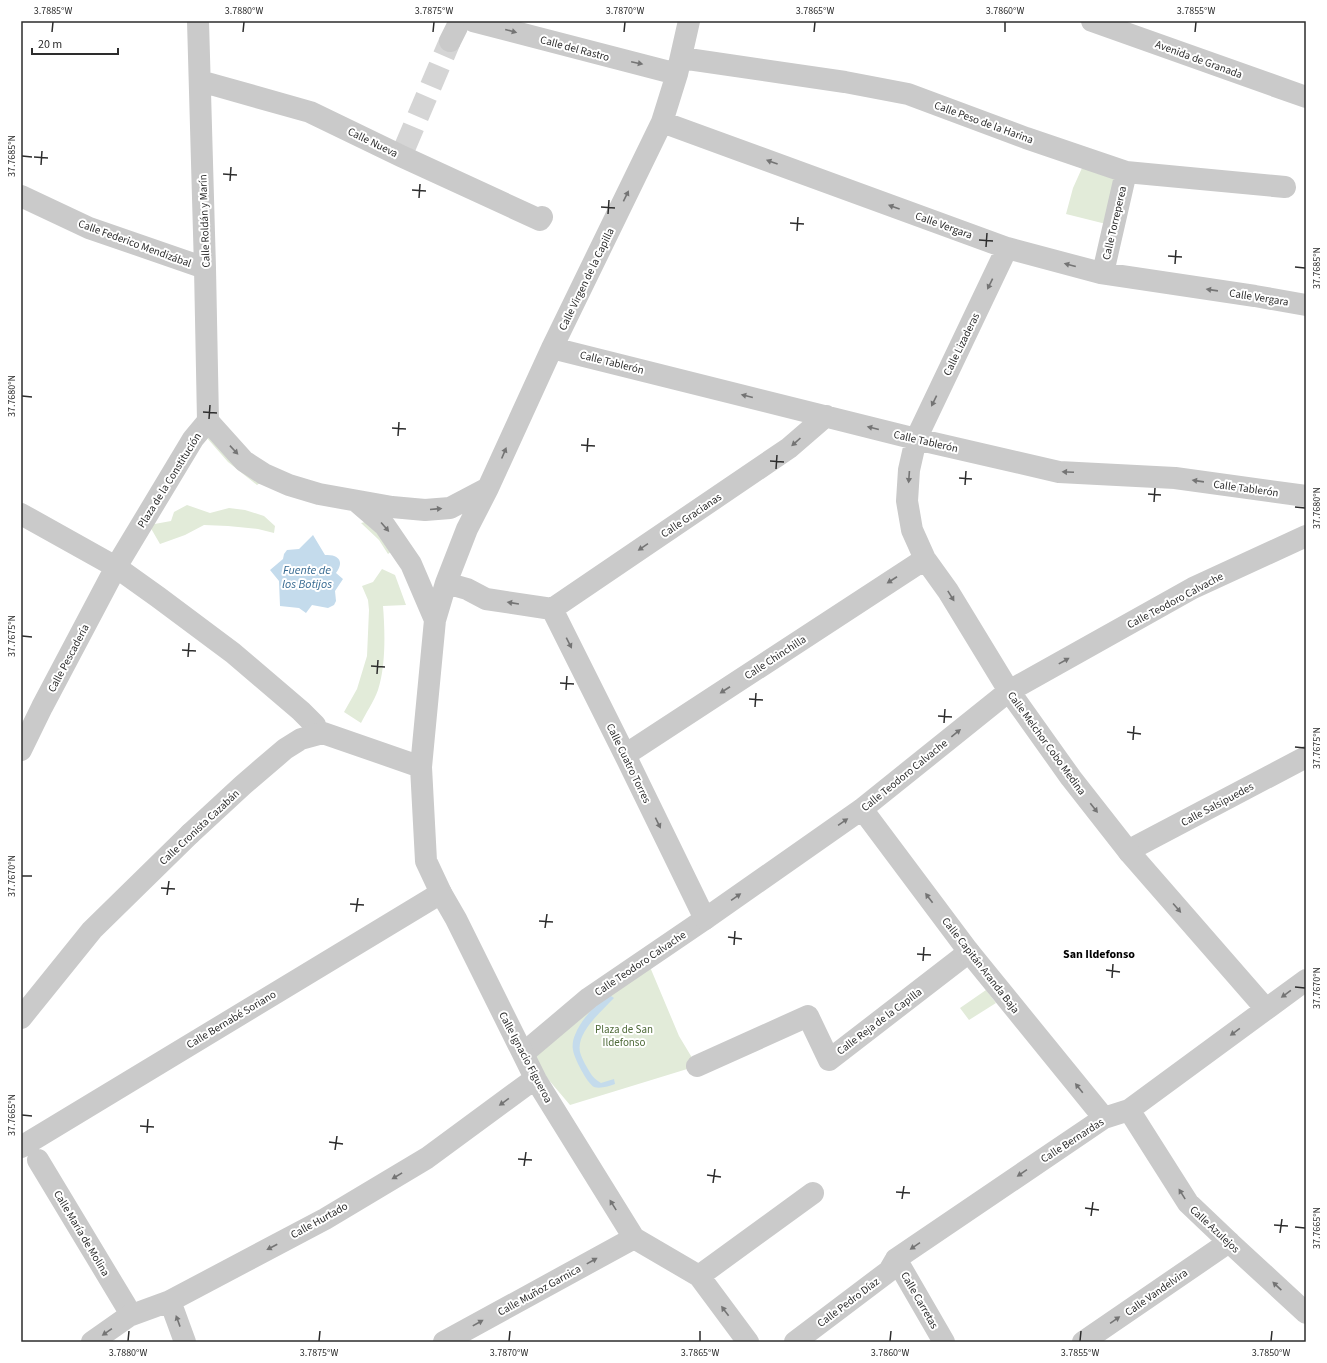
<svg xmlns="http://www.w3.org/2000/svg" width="1327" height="1363" font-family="'Source Sans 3',sans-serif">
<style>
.green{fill:#e2ebd9}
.water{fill:#c4dbec}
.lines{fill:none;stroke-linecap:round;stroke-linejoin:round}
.pedestrian-tunnel{stroke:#d5d5d5;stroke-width:22;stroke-dasharray:22 11;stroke-linecap:butt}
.pedestrian{stroke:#cacaca;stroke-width:22}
.minor{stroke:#cacaca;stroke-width:22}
.tertiary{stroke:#cacaca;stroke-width:22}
.oneway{fill:#747474}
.ticks{fill:none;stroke:#2d2d2d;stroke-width:1.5}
.labels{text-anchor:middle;stroke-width:4;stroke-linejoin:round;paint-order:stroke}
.street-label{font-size:11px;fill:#2d2d2d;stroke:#fff}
.park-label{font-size:11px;fill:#4e6a38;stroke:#fff}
.water-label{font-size:12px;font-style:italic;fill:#386b92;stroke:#fff}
.neighbourhood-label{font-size:12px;font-weight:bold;fill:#000;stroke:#fff}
.neatline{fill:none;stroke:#2d2d2d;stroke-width:1.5}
.ticks-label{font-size:10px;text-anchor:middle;fill:#2d2d2d}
</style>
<rect width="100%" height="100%" fill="#fff"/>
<!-- green -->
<path class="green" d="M 1082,168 L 1122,178 L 1110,225 L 1066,214 L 1073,188 Z
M 208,433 L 261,482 L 257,485 L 228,462 L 207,438 Z
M 187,505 L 210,513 L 229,508 L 245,510 L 264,516 L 275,526 L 274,533 L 258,529 L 228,526 L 204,525 L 185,535 L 160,544 L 149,525 L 171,521 L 174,512 Z
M 365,522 L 378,534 L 392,551 L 388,554 L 379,540 L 361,523 Z
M 382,569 L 395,575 L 406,605 L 383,606 C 385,631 386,666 378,690 C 374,701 366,713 361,723 L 344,712 L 357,689 L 367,656 L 369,610 L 368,600 L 362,586 L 373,582 Z
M 650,967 L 679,1036 L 697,1066 L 570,1105 L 525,1052 Z
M 986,990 L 996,1003 L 969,1020 L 960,1008 Z"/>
<!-- water -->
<path class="water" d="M 313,535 L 325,555 C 338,554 345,561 336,573 L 343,579 L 335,591 L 336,601 L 334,605 L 328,608 L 312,605 L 306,613 L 299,608 L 280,606 L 279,581 L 270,570 L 283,559 L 284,554 L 287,550 L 299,549 Z
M 608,994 L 614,998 C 602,1011 576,1032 580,1052 C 581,1056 583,1060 585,1064 C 590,1072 592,1078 601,1083 L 614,1079 L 615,1084 C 609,1086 601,1089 594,1087 C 587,1083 574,1058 573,1050 C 572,1046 573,1039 575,1035 C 581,1019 595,1006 608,994 Z"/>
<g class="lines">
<!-- pedestrian-tunnel -->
<path class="pedestrian-tunnel" d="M 405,147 L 450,41"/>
<!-- pedestrian -->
<path class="pedestrian" d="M 450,41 L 457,27
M 200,81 L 310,112 L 401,156 L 540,220 L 542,217
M 21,196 L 89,228 L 205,268
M 21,514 L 116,567 L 158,597 L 233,653 L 301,711 L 315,725
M 21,750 L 42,707 L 116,567 L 193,439 L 208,421 L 205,268 L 198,21
M 1129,852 L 1137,846 L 1306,757
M 21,1018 L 92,930 L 190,834
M 525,1052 L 589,998 L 705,919
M 697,1066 L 808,1016 L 829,1060 L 969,952
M 21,1147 L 441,893
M 38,1160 L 126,1306
M 1229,1242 L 1306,1313"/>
<!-- minor -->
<path class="minor" d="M 473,21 L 677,74
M 689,21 L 677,74 L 662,122 L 552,348 L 488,488 L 467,529 L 446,583 L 435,620 L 421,767 L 426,861 L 441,893 L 456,919 L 536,1080 L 634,1238 L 699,1276 L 748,1342
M 681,58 L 845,82 L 908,94 L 1026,138 L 1126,172 L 1285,187
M 662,122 L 1007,248 L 1101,273 L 1255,296 L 1306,305
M 1007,248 L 916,439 L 909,470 L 907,501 L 912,530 L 925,559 L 948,591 L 1009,691 L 1071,778 L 1129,852 L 1266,1009
M 1101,273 L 1105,264 L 1126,172
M 552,348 L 916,439 L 1059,472 L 1175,478 L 1306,496
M 208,421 L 244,461 L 264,474 L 289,485 L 319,494 L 392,507 L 425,510 L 450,508 L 488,488
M 356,501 L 385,526 L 411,564 L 435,620
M 446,583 L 467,589 L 486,599 L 552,609
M 552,609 L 625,755 L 705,919 L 862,809 L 1009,691 L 1193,588 L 1306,536
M 552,609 L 789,448 L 826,416
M 625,755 L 925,559
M 862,809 L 969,952 L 1104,1118
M 190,834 L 243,785 L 285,749 L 301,739 L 323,733 L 421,767
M 896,1259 L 944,1342
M 699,1276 L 813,1193
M 170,1301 L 185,1342
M 92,1342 L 129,1316 L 170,1301 L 325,1219 L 427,1158 L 529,1083 L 536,1080
M 444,1342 L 634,1238
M 795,1342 L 889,1271 L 896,1259 L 1104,1118 L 1129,1110 L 1306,980
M 1083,1342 L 1229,1242 L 1188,1203 L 1129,1110"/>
<!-- tertiary -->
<path class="tertiary" d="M 1092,21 L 1306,97"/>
</g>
<!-- one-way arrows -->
<defs><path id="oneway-solid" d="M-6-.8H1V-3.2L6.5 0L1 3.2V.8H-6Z"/></defs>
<g class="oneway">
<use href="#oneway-solid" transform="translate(511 31) rotate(15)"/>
<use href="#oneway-solid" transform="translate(637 63) rotate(12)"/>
<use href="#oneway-solid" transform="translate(772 162) rotate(-160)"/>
<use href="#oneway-solid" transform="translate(626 196) rotate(-64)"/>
<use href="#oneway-solid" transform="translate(894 207) rotate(-160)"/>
<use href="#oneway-solid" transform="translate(1070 265) rotate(-165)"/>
<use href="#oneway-solid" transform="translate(990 284) rotate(116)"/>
<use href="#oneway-solid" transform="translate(1212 290) rotate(-172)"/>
<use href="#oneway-solid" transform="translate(747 396) rotate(-166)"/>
<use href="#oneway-solid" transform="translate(934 401) rotate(116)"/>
<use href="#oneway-solid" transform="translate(873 428) rotate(-166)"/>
<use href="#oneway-solid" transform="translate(796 442) rotate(138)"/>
<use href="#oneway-solid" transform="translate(234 450) rotate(47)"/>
<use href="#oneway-solid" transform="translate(504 453) rotate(-67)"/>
<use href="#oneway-solid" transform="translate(1068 472) rotate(-177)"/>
<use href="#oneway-solid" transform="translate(909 477) rotate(94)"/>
<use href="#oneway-solid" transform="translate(1198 481) rotate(-172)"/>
<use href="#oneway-solid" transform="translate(436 509) rotate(-5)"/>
<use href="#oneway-solid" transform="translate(385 527) rotate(49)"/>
<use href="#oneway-solid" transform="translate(643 547) rotate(146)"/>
<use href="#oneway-solid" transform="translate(892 580) rotate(147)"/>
<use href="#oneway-solid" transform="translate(951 596) rotate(58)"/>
<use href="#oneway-solid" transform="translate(513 603) rotate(-171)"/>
<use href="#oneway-solid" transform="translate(569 643) rotate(63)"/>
<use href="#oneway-solid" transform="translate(1064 661) rotate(-29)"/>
<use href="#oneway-solid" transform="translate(725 690) rotate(147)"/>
<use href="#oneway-solid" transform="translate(956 733) rotate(-39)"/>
<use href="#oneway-solid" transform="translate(1094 808) rotate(52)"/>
<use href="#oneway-solid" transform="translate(843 822) rotate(-35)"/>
<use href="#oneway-solid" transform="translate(658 823) rotate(64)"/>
<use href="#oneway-solid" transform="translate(736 897) rotate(-35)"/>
<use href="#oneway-solid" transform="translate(929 898) rotate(-127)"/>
<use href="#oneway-solid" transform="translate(1177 908) rotate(49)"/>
<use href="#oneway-solid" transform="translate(1286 994) rotate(144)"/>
<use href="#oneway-solid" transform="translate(1235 1032) rotate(144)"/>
<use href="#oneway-solid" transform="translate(1079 1088) rotate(-129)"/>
<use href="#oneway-solid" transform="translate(504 1102) rotate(144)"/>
<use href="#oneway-solid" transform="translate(1022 1173) rotate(146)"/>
<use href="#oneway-solid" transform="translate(397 1176) rotate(149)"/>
<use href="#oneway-solid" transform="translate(1182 1194) rotate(-122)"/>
<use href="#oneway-solid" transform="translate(613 1205) rotate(-122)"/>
<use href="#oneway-solid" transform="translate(915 1246) rotate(146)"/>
<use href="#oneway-solid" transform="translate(272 1247) rotate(152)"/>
<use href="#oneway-solid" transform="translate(592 1261) rotate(-29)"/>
<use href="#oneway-solid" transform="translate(1277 1286) rotate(-137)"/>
<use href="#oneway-solid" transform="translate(725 1311) rotate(-127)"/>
<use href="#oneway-solid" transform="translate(1115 1320) rotate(-35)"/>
<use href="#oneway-solid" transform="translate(178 1321) rotate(-110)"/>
<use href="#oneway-solid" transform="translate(478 1323) rotate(-29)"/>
<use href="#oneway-solid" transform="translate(107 1332) rotate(145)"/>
</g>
<!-- ticks -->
<path class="ticks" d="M 52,32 L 53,22M 243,32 L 244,22M 433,32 L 434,22M 624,32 L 625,22M 814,32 L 815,22M 1005,32 L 1005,22M 1195,32 L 1196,22M 22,156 L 32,157M 34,157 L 48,158M 41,165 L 42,151M 223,174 L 237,175M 230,181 L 231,167M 412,190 L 426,191M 419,198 L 420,184M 601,207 L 615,208M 608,214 L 609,200M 790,223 L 804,224M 797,231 L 798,217M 979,240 L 993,241M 986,247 L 987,233M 1168,256 L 1182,257M 1175,264 L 1176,250M 1295,267 L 1305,268M 22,396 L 32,397M 203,412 L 217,413M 209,419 L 210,405M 392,428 L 406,429M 398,436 L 399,422M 581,445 L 595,446M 587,452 L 588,438M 770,461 L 784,462M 776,469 L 777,455M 959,478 L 972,479M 965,485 L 966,471M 1148,494 L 1161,495M 1154,502 L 1155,488M 1295,507 L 1305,508M 22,636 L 32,637M 182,650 L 196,651M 188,657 L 189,643M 371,666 L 385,667M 377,674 L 378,660M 560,683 L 574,684M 566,690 L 567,676M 749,699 L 763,700M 755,707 L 756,693M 938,716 L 952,717M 944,723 L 945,709M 1127,732 L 1141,734M 1133,740 L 1134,726M 1295,747 L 1305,748M 22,876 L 32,876M 161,888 L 175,889M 167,895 L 169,881M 350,904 L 364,905M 356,912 L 358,898M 539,921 L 553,922M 545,928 L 547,914M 728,937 L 742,939M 734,945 L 735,931M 917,954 L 931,955M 923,961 L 924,947M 1106,970 L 1120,972M 1112,978 L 1113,964M 1295,987 L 1305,988M 22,1115 L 32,1116M 140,1126 L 154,1127M 147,1133 L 148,1119M 329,1142 L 343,1144M 335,1150 L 337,1136M 518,1159 L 532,1160M 524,1166 L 526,1152M 707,1175 L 721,1177M 713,1183 L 715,1169M 896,1192 L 910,1193M 902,1199 L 904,1186M 1085,1208 L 1099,1210M 1091,1216 L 1093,1202M 1274,1225 L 1288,1226M 1295,1227 L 1305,1228M 1280,1233 L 1282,1219M 128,1341 L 129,1331M 319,1341 L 320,1331M 509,1341 L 510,1331M 700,1341 L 700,1331M 890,1341 L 891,1331M 1080,1341 L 1081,1331M 1271,1341 L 1272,1331"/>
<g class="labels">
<!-- street labels -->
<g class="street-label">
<text transform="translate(575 48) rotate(15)" y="4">Calle del Rastro</text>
<text transform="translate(1199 59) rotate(20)" y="4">Avenida de Granada</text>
<text transform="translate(984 122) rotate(20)" y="4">Calle Peso de la Harina</text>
<text transform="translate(373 142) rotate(26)" y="4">Calle Nueva</text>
<text transform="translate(204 221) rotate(-92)" y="4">Calle Roldán y Marín</text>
<text transform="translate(1114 223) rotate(-77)" y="4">Calle Torreperea</text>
<text transform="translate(944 225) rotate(20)" y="4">Calle Vergara</text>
<text transform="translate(135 243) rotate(20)" y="4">Calle Federico Mendizábal</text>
<text transform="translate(586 279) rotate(-64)" y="4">Calle Virgen de la Capilla</text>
<text transform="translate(1259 297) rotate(9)" y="4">Calle Vergara</text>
<text transform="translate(961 344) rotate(-64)" y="4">Calle Lizaderas</text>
<text transform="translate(612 362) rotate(14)" y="4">Calle Tablerón</text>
<text transform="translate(926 441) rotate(13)" y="4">Calle Tablerón</text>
<text transform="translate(169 480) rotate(-58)" y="4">Plaza de la Constitución</text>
<text transform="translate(1246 488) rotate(8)" y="4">Calle Tablerón</text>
<text transform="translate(691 515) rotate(-34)" y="4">Calle Gracianas</text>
<text transform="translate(1175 600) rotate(-28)" y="4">Calle Teodoro Calvache</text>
<text transform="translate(775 657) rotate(-33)" y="4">Calle Chinchilla</text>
<text transform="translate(68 658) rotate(-62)" y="4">Calle Pescadería</text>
<text transform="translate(1047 743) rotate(54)" y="4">Calle Melchor Cobo Medina</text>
<text transform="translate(629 763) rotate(64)" y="4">Calle Cuatro Torres</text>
<text transform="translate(904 775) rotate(-39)" y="4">Calle Teodoro Calvache</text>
<text transform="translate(1217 804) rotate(-28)" y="4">Calle Salsipuedes</text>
<text transform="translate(199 827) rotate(-43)" y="4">Calle Cronista Cazabán</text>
<text transform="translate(640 963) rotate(-34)" y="4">Calle Teodoro Calvache</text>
<text transform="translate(981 965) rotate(52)" y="4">Calle Capitán Aranda Baja</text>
<text transform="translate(231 1019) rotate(-31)" y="4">Calle Bernabé Soriano</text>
<text transform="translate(879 1021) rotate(-37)" y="4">Calle Reja de la Capilla</text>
<text transform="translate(526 1057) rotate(62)" y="4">Calle Ignacio Figueroa</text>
<text transform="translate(1072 1140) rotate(-33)" y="4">Calle Bernardas</text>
<text transform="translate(319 1220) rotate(-29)" y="4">Calle Hurtado</text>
<text transform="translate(1215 1229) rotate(43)" y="4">Calle Azulejos</text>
<text transform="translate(82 1233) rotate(59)" y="4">Calle María de Molina</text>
<text transform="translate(539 1290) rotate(-29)" y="4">Calle Muñoz Garnica</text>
<text transform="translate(1156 1292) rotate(-35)" y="4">Calle Vandelvira</text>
<text transform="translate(920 1300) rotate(60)" y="4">Calle Carretas</text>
<text transform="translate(848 1302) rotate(-37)" y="4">Calle Pedro Díaz</text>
</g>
<!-- park labels -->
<g class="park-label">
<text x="624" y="1033">Plaza de San<tspan x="624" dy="13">Ildefonso</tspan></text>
</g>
<!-- water labels -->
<g class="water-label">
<text x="307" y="574">Fuente de<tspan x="307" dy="14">los Botijos</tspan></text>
</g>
<!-- neighbourhood labels -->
<g class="neighbourhood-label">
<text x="1099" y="958">San Ildefonso</text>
</g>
</g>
<!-- border -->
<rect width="1327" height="1363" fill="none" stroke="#ffffff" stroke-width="44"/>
<!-- scale -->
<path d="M32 48v6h86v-6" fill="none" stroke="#2d2d2d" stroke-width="2"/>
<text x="38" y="48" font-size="12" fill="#2d2d2d" stroke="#ffffff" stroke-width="3" paint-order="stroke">20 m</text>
<rect x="22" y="22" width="1283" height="1319" class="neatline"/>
<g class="ticks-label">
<text x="53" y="14">3.7885°W</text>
<text x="244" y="14">3.7880°W</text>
<text x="434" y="14">3.7875°W</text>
<text x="625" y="14">3.7870°W</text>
<text x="815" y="14">3.7865°W</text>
<text x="1005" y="14">3.7860°W</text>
<text x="1196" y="14">3.7855°W</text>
<text transform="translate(11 156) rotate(-90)" y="4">37.7685°N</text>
<text transform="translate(1316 268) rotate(-90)" y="4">37.7685°N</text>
<text transform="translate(11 396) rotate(-90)" y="4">37.7680°N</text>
<text transform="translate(1316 508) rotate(-90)" y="4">37.7680°N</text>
<text transform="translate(11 636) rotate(-90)" y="4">37.7675°N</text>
<text transform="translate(1316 748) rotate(-90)" y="4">37.7675°N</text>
<text transform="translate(11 876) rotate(-90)" y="4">37.7670°N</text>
<text transform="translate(1316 988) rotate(-90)" y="4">37.7670°N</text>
<text transform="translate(11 1115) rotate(-90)" y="4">37.7665°N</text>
<text transform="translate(1316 1228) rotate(-90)" y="4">37.7665°N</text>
<text x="128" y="1356">3.7880°W</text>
<text x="319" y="1356">3.7875°W</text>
<text x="509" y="1356">3.7870°W</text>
<text x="700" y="1356">3.7865°W</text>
<text x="890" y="1356">3.7860°W</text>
<text x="1080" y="1356">3.7855°W</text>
<text x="1271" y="1356">3.7850°W</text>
</g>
</svg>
